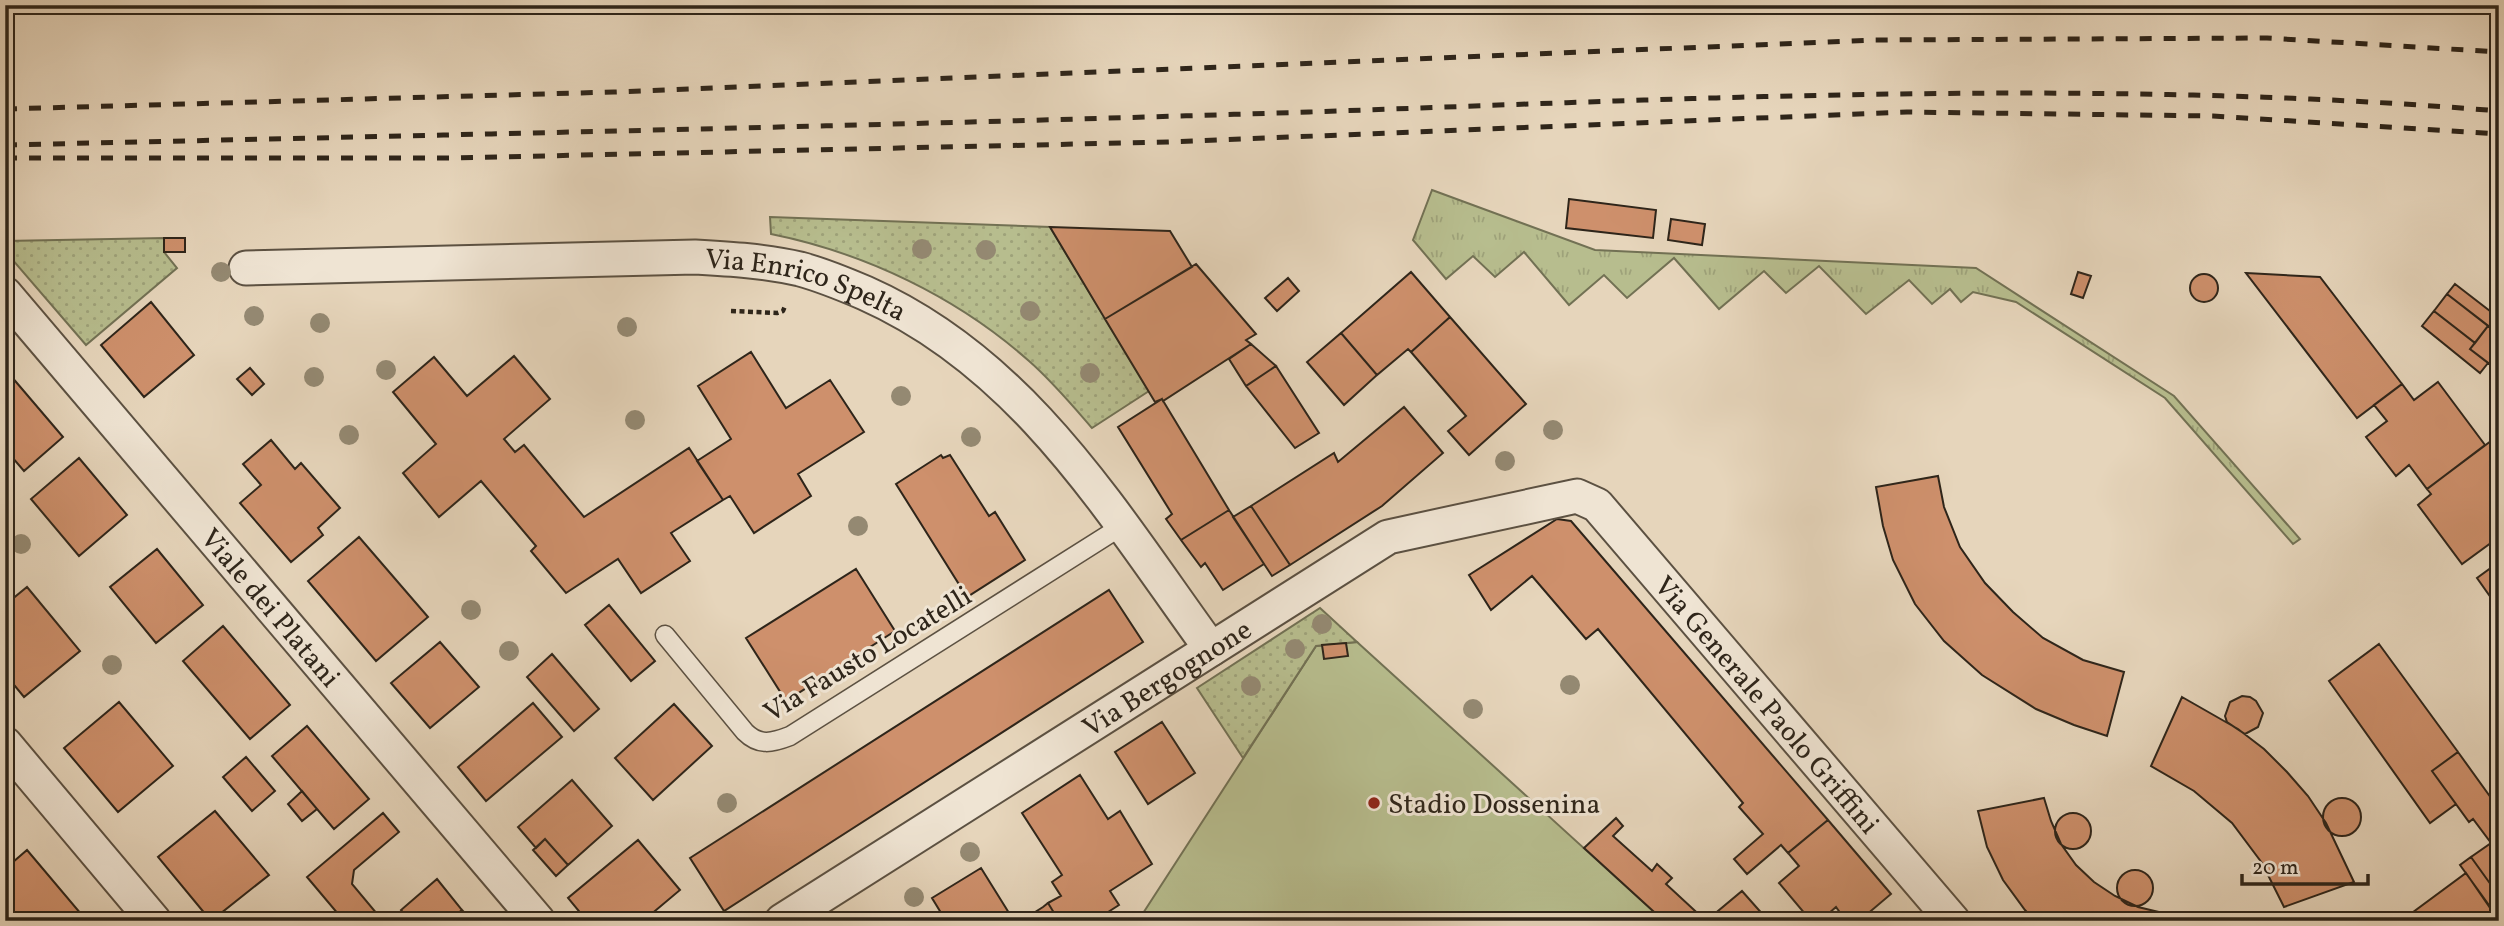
<svg xmlns="http://www.w3.org/2000/svg" width="2504" height="926" font-family="Vollkorn,serif">
<style>
.grass{fill:url(#grass-tufts);stroke:#727154;stroke-width:2}
.park{fill:#b7bd8e;stroke:#727154;stroke-width:2}
.garden{fill:url(#garden-dots);stroke:#727154;stroke-width:2}
.building{fill:#ce906c;stroke:#2e251a;stroke-width:2}
.lines{fill:none;stroke-linecap:round;stroke-linejoin:round}
.lane-casing{stroke:#5c5142;stroke-width:21}
.street-casing{stroke:#5c5142;stroke-width:37}
.path{stroke:#2e251a;stroke-width:4.5;stroke-dasharray:5 3.5;stroke-linecap:butt}
.lane{stroke:#efe4d3;stroke-width:18}
.street{stroke:#efe4d3;stroke-width:33}
.rail{stroke:#2e251a;stroke-width:5;stroke-dasharray:12 12;stroke-linecap:butt}
.tree{fill:#948972}
.poi-dot{fill:#8f2418;stroke:#efe4d3;stroke-width:2.5}
.labels{text-anchor:middle;stroke-width:6;stroke-linejoin:round;paint-order:stroke}
.street-label{font-size:28px;fill:#2e251a;stroke:#efe4d3}
.poi-label{font-size:28px;fill:#2e251a;stroke:#efe4d3;text-anchor:start}
</style>
<defs>
<pattern id="grass-tufts" width="24" height="20" patternUnits="userSpaceOnUse" patternTransform="scale(1.75)"><rect width="24" height="20" fill="#b7bd8e"/><path d="M3 7l-1-3M5 7V3M7 7l1-3M15 17l-1-3M17 17v-4M19 17l1-3" fill="none" stroke="#9ea27a"/></pattern>
<pattern id="garden-dots" width="8" height="8" patternUnits="userSpaceOnUse" patternTransform="scale(1.75)"><rect width="8" height="8" fill="#b7bd8e"/><path d="M2 2h.1M6 6h.1" fill="none" stroke="#9ea27a" stroke-width="1.8" stroke-linecap="round"/></pattern>
</defs>
<rect width="100%" height="100%" fill="#e6d5bb"/>
<filter id="stains"><feTurbulence type="fractalNoise" baseFrequency=".00286" numOctaves="4"/><feColorMatrix values="0 0 0 0 .2 0 0 0 0 .09 0 0 0 0 .02 0 0 0 .5 -.17"/></filter>
<radialGradient id="worn" r=".72"><stop offset=".6" stop-color="#630" stop-opacity="0"/><stop offset="1" stop-color="#630" stop-opacity=".3"/></radialGradient>
<!-- grass -->
<path class="grass" d="M 1432,190 L 1595,250 L 1976,268 L 2174,396 L 2300,539 L 2293,544 L 2165,398 L 2016,302 L 1973,292 L 1961,302 L 1950,289 L 1932,304 L 1909,280 L 1866,314 L 1819,266 L 1786,293 L 1764,271 L 1719,309 L 1674,258 L 1627,298 L 1604,275 L 1569,305 L 1524,252 L 1495,277 L 1473,256 L 1446,279 L 1413,240 Z"/>
<!-- park -->
<path class="park" d="M 1357,642 L 1664,921 L 1138,921 L 1316,646 Z"/>
<!-- garden -->
<path class="garden" d="M 770,217 L 1050,227 L 1149,391 L 1092,428 C 1072,405 1052,381 1029,361 C 957,297 865,253 771,234 Z
M 164,238 L 164,252 L 177,268 L 86,345 L 5,251 L 5,241 Z
M 1320,608 L 1357,642 L 1316,646 L 1243,758 L 1197,688 Z"/>
<!-- building -->
<path class="building" d="M 1310,5 L 1508,5 L 1310,12 Z
M 1569,199 L 1656,210 L 1653,238 L 1566,228 Z
M 1671,219 L 1705,224 L 1702,245 L 1668,240 Z
M 1050,227 L 1170,231 L 1192,267 L 1105,319 Z
M 164,238 L 185,238 L 185,252 L 164,252 Z
M 1196,264 L 1256,334 L 1246,340 L 1251,344 L 1163,401 L 1162,399 L 1155,402 L 1105,319 Z
M 1411,272 L 1450,317 L 1411,352 L 1408,349 L 1377,375 L 1341,333 Z
M 2078,272 L 2091,276 L 2083,298 L 2071,294 Z
M 2246,273 L 2320,277 L 2402,384 L 2357,418 Z
M2190 288a14 14 0 1 1 28 0a14 14 0 1 1-28 0Z
M 1288,278 L 1299,291 L 1277,311 L 1265,298 Z
M 2455,284 L 2499,318 L 2499,334 L 2447,294 Z
M 2447,294 L 2488,326 L 2475,343 L 2434,311 Z
M 151,302 L 194,355 L 144,397 L 101,345 Z
M 2434,311 L 2475,343 L 2470,349 L 2488,363 L 2480,373 L 2422,326 Z
M 1450,317 L 1526,404 L 1469,455 L 1448,431 L 1466,416 L 1411,352 Z
M 2488,326 L 2499,334 L 2499,371 L 2470,349 Z
M 1341,333 L 1377,375 L 1344,405 L 1307,362 Z
M 1251,344 L 1276,366 L 1246,386 L 1229,359 Z
M 751,352 L 786,408 L 830,380 L 864,432 L 798,474 L 811,496 L 754,533 L 730,496 L 723,500 L 697,461 L 731,439 L 698,386 Z
M 514,356 L 550,399 L 504,439 L 515,452 L 524,445 L 584,517 L 689,448 L 723,500 L 671,533 L 690,561 L 641,593 L 618,559 L 566,593 L 531,551 L 536,546 L 481,481 L 439,517 L 403,473 L 436,444 L 393,392 L 434,357 L 467,396 Z
M 1276,366 L 1319,433 L 1295,448 L 1246,386 Z
M 250,368 L 264,384 L 252,395 L 237,379 Z
M 5,369 L 63,437 L 24,471 L 5,449 Z
M 2438,382 L 2485,445 L 2427,489 L 2409,465 L 2396,476 L 2366,437 L 2387,421 L 2374,405 L 2402,384 L 2414,400 Z
M 1162,399 L 1229,510 L 1181,540 L 1166,519 L 1172,514 L 1118,427 Z
M 1404,407 L 1443,453 L 1382,506 L 1290,565 L 1251,506 L 1334,453 L 1338,462 Z
M 2499,435 L 2499,537 L 2462,564 L 2418,505 L 2431,494 L 2427,489 Z
M 271,440 L 295,469 L 301,463 L 340,508 L 318,528 L 323,535 L 291,562 L 240,503 L 261,485 L 243,464 Z
M 941,455 L 943,458 L 950,455 L 989,516 L 995,512 L 1025,560 L 967,597 L 896,484 Z
M 79,458 L 127,515 L 79,556 L 31,499 Z
M 1938,476 L 1944,507 L 1960,547 L 1985,583 L 2013,612 L 2043,638 L 2083,660 L 2124,672 L 2107,736 L 2074,725 L 2036,709 L 1982,675 L 1944,641 L 1915,604 L 1893,560 L 1883,526 L 1876,487 Z
M 1251,506 L 1290,565 L 1272,576 L 1233,517 Z
M 1229,510 L 1264,564 L 1223,590 L 1205,563 L 1201,567 L 1181,540 Z
M 1557,519 L 1571,521 L 1828,820 L 1788,853 L 1781,845 L 1747,874 L 1734,859 L 1763,834 L 1739,807 L 1743,803 L 1598,629 L 1586,639 L 1532,576 L 1491,610 L 1469,575 Z
M 359,537 L 428,617 L 376,661 L 308,581 Z
M 157,549 L 203,605 L 156,643 L 110,587 Z
M 2499,562 L 2499,609 L 2477,578 Z
M 856,569 L 895,631 L 786,701 L 746,638 Z
M 27,587 L 80,651 L 24,697 L 5,674 L 5,605 Z
M 1109,590 L 1143,642 L 724,911 L 690,858 Z
M 609,605 L 655,661 L 631,681 L 585,625 Z
M 223,626 L 290,705 L 250,739 L 183,661 Z
M 440,642 L 479,687 L 430,728 L 391,683 Z
M 1346,643 L 1348,656 L 1324,659 L 1322,645 Z
M 2379,644 L 2458,752 L 2432,771 L 2456,804 L 2430,823 L 2329,681 Z
M 552,654 L 599,709 L 574,731 L 527,677 Z
M 2242,696 L 2250,697 L 2256,701 L 2263,713 L 2258,727 L 2245,734 L 2227,722 L 2225,716 L 2230,702 Z
M 2182,697 L 2238,729 L 2264,749 L 2287,772 L 2308,796 L 2326,823 L 2354,882 L 2284,907 L 2262,863 L 2232,823 L 2194,791 L 2151,766 Z
M 119,702 L 173,766 L 118,812 L 64,748 Z
M 533,703 L 562,737 L 486,801 L 458,767 Z
M 674,704 L 712,746 L 653,800 L 615,758 Z
M 1162,722 L 1195,773 L 1148,804 L 1115,752 Z
M 307,726 L 369,799 L 334,829 L 272,756 Z
M 2458,752 L 2499,809 L 2499,896 L 2471,857 L 2491,843 L 2473,819 L 2469,822 L 2432,771 Z
M 246,757 L 275,791 L 252,811 L 223,777 Z
M 1080,775 L 1108,819 L 1120,811 L 1152,864 L 1110,891 L 1119,905 L 1094,921 L 1059,921 L 1048,903 L 1061,896 L 1052,882 L 1062,875 L 1022,813 Z
M 572,780 L 612,826 L 568,865 L 545,839 L 536,848 L 518,827 Z
M 302,791 L 317,809 L 302,821 L 288,804 Z
M 2044,798 L 2051,821 L 2061,844 L 2076,865 L 2094,882 L 2115,896 L 2138,907 L 2163,913 L 2188,915 L 2188,921 L 2035,921 L 2025,910 L 2003,880 L 1987,847 L 1978,811 Z
M2323 817a19 19 0 1 1 38 0a19 19 0 1 1-38 0Z
M 215,811 L 269,875 L 211,921 L 158,857 Z
M2055 831a18 18 0 1 1 36 0a18 18 0 1 1-36 0Z
M 383,813 L 399,832 L 354,870 L 352,884 L 383,921 L 344,921 L 307,877 Z
M 1616,818 L 1623,826 L 1613,836 L 1652,871 L 1657,864 L 1672,878 L 1666,884 L 1706,921 L 1664,921 L 1584,848 Z
M 1828,820 L 1891,894 L 1859,921 L 1846,921 L 1836,907 L 1820,921 L 1811,921 L 1779,883 L 1799,866 L 1788,853 Z
M 545,839 L 568,865 L 556,876 L 533,850 Z
M 638,840 L 680,890 L 643,921 L 587,921 L 568,898 Z
M 27,850 L 87,921 L 9,921 L 5,916 L 5,869 Z
M 2471,857 L 2499,896 L 2499,919 L 2460,865 Z
M 981,868 L 1014,921 L 946,921 L 932,898 Z
M2117 888a18 18 0 1 1 36 0a18 18 0 1 1-36 0Z
M 2466,873 L 2499,921 L 2401,921 Z
M 437,879 L 462,910 L 449,921 L 410,921 L 401,910 Z
M 1742,891 L 1765,917 L 1761,921 L 1706,921 Z
M 1048,903 L 1059,921 L 1021,921 L 1043,907 Z
M 462,910 L 472,921 L 449,921 Z"/>
<g class="lines">
<defs>
<path id="lane" d="M 665,635 L 745,732 C 759,746 772,743 790,736 L 1122,526"/>
<g id="street">
<path id="s1" d="M 246,268 L 695,257 C 731,259 765,261 800,269 C 822,275 844,284 865,293 C 1025,364 1112,513 1211,649"/>
<path id="s2" d="M 5,294 L 538,921"/>
<path d="M 5,744 L 154,921"/>
<path id="s3" d="M 782,921 L 1388,537 L 1577,496 L 1597,505 L 1953,921"/>
</g>
</defs>
<!-- lane casing -->
<use href="#lane" class="lane-casing"/>
<!-- street casing -->
<use href="#street" class="street-casing"/>
<!-- path -->
<path class="path" d="M 731,311 L 777,313 L 783,311 L 785,306"/>
<!-- lane -->
<use href="#lane" class="lane"/>
<!-- street -->
<use href="#street" class="street"/>
<!-- rail -->
<path class="rail" d="M 5,109 L 614,92 L 1875,40 L 2267,38 L 2499,52
M 5,145 C 440,135 874,126 1309,112 C 1705,98 2103,78 2499,111
M 5,158 L 451,158 L 1168,142 L 1907,112 L 2213,116 L 2499,134"/>
</g>
<!-- trees -->
<g class="tree">
<circle cx="922" cy="249" r="10"/>
<circle cx="986" cy="250" r="10"/>
<circle cx="221" cy="272" r="10"/>
<circle cx="1030" cy="311" r="10"/>
<circle cx="254" cy="316" r="10"/>
<circle cx="320" cy="323" r="10"/>
<circle cx="627" cy="327" r="10"/>
<circle cx="386" cy="370" r="10"/>
<circle cx="1090" cy="373" r="10"/>
<circle cx="314" cy="377" r="10"/>
<circle cx="901" cy="396" r="10"/>
<circle cx="635" cy="420" r="10"/>
<circle cx="1553" cy="430" r="10"/>
<circle cx="349" cy="435" r="10"/>
<circle cx="971" cy="437" r="10"/>
<circle cx="1505" cy="461" r="10"/>
<circle cx="858" cy="526" r="10"/>
<circle cx="21" cy="544" r="10"/>
<circle cx="471" cy="610" r="10"/>
<circle cx="1322" cy="624" r="10"/>
<circle cx="1295" cy="649" r="10"/>
<circle cx="509" cy="651" r="10"/>
<circle cx="112" cy="665" r="10"/>
<circle cx="1570" cy="685" r="10"/>
<circle cx="1251" cy="686" r="10"/>
<circle cx="1473" cy="709" r="10"/>
<circle cx="727" cy="803" r="10"/>
<circle cx="970" cy="852" r="10"/>
<circle cx="914" cy="897" r="10"/>
</g>
<!-- markers -->
<circle class="poi-dot" cx="1374" cy="803" r="7"/>
<g class="labels">
<!-- street labels -->
<g class="street-label">
<text dy="10" stroke="none"><textPath href="#s1" startOffset="564">Via Enrico Spelta</textPath></text>
<text dy="10" stroke="none"><textPath href="#s2" startOffset="411">Viale dei Platani</textPath></text>
<text transform="translate(867 653) rotate(-31)" y="10">Via Fausto Locatelli</text>
<text dy="10" stroke="none"><textPath href="#s3" startOffset="455">Via Bergognone</textPath></text>
<text dy="10" stroke="none"><textPath href="#s3" startOffset="1195">Via Generale Paolo Griffini</textPath></text>
</g>
<!-- poi labels -->
<g class="poi-label">
<text x="1388" y="813">Stadio Dossenina</text>
</g>
</g>
<!-- margin -->
<rect width="2504" height="926" fill="none" stroke="#e6d5bb" stroke-width="28"/>
<rect x="7" y="7" width="2490" height="912" fill="none" stroke="#2e251a" stroke-width="3.5"/>
<rect x="14" y="14" width="2476" height="898" fill="none" stroke="#2e251a" stroke-width="2"/>
<!-- scale -->
<path d="M2242 874v10h126v-10" fill="none" stroke="#2e251a" stroke-width="3.5"/>
<text x="2252" y="874" font-size="21" fill="#2e251a" stroke="#efe4d3" stroke-width="5" paint-order="stroke">20 m</text>
<rect width="100%" height="100%" filter="url(#stains)"/>
<rect width="100%" height="100%" fill="url(#worn)"/>
</svg>
